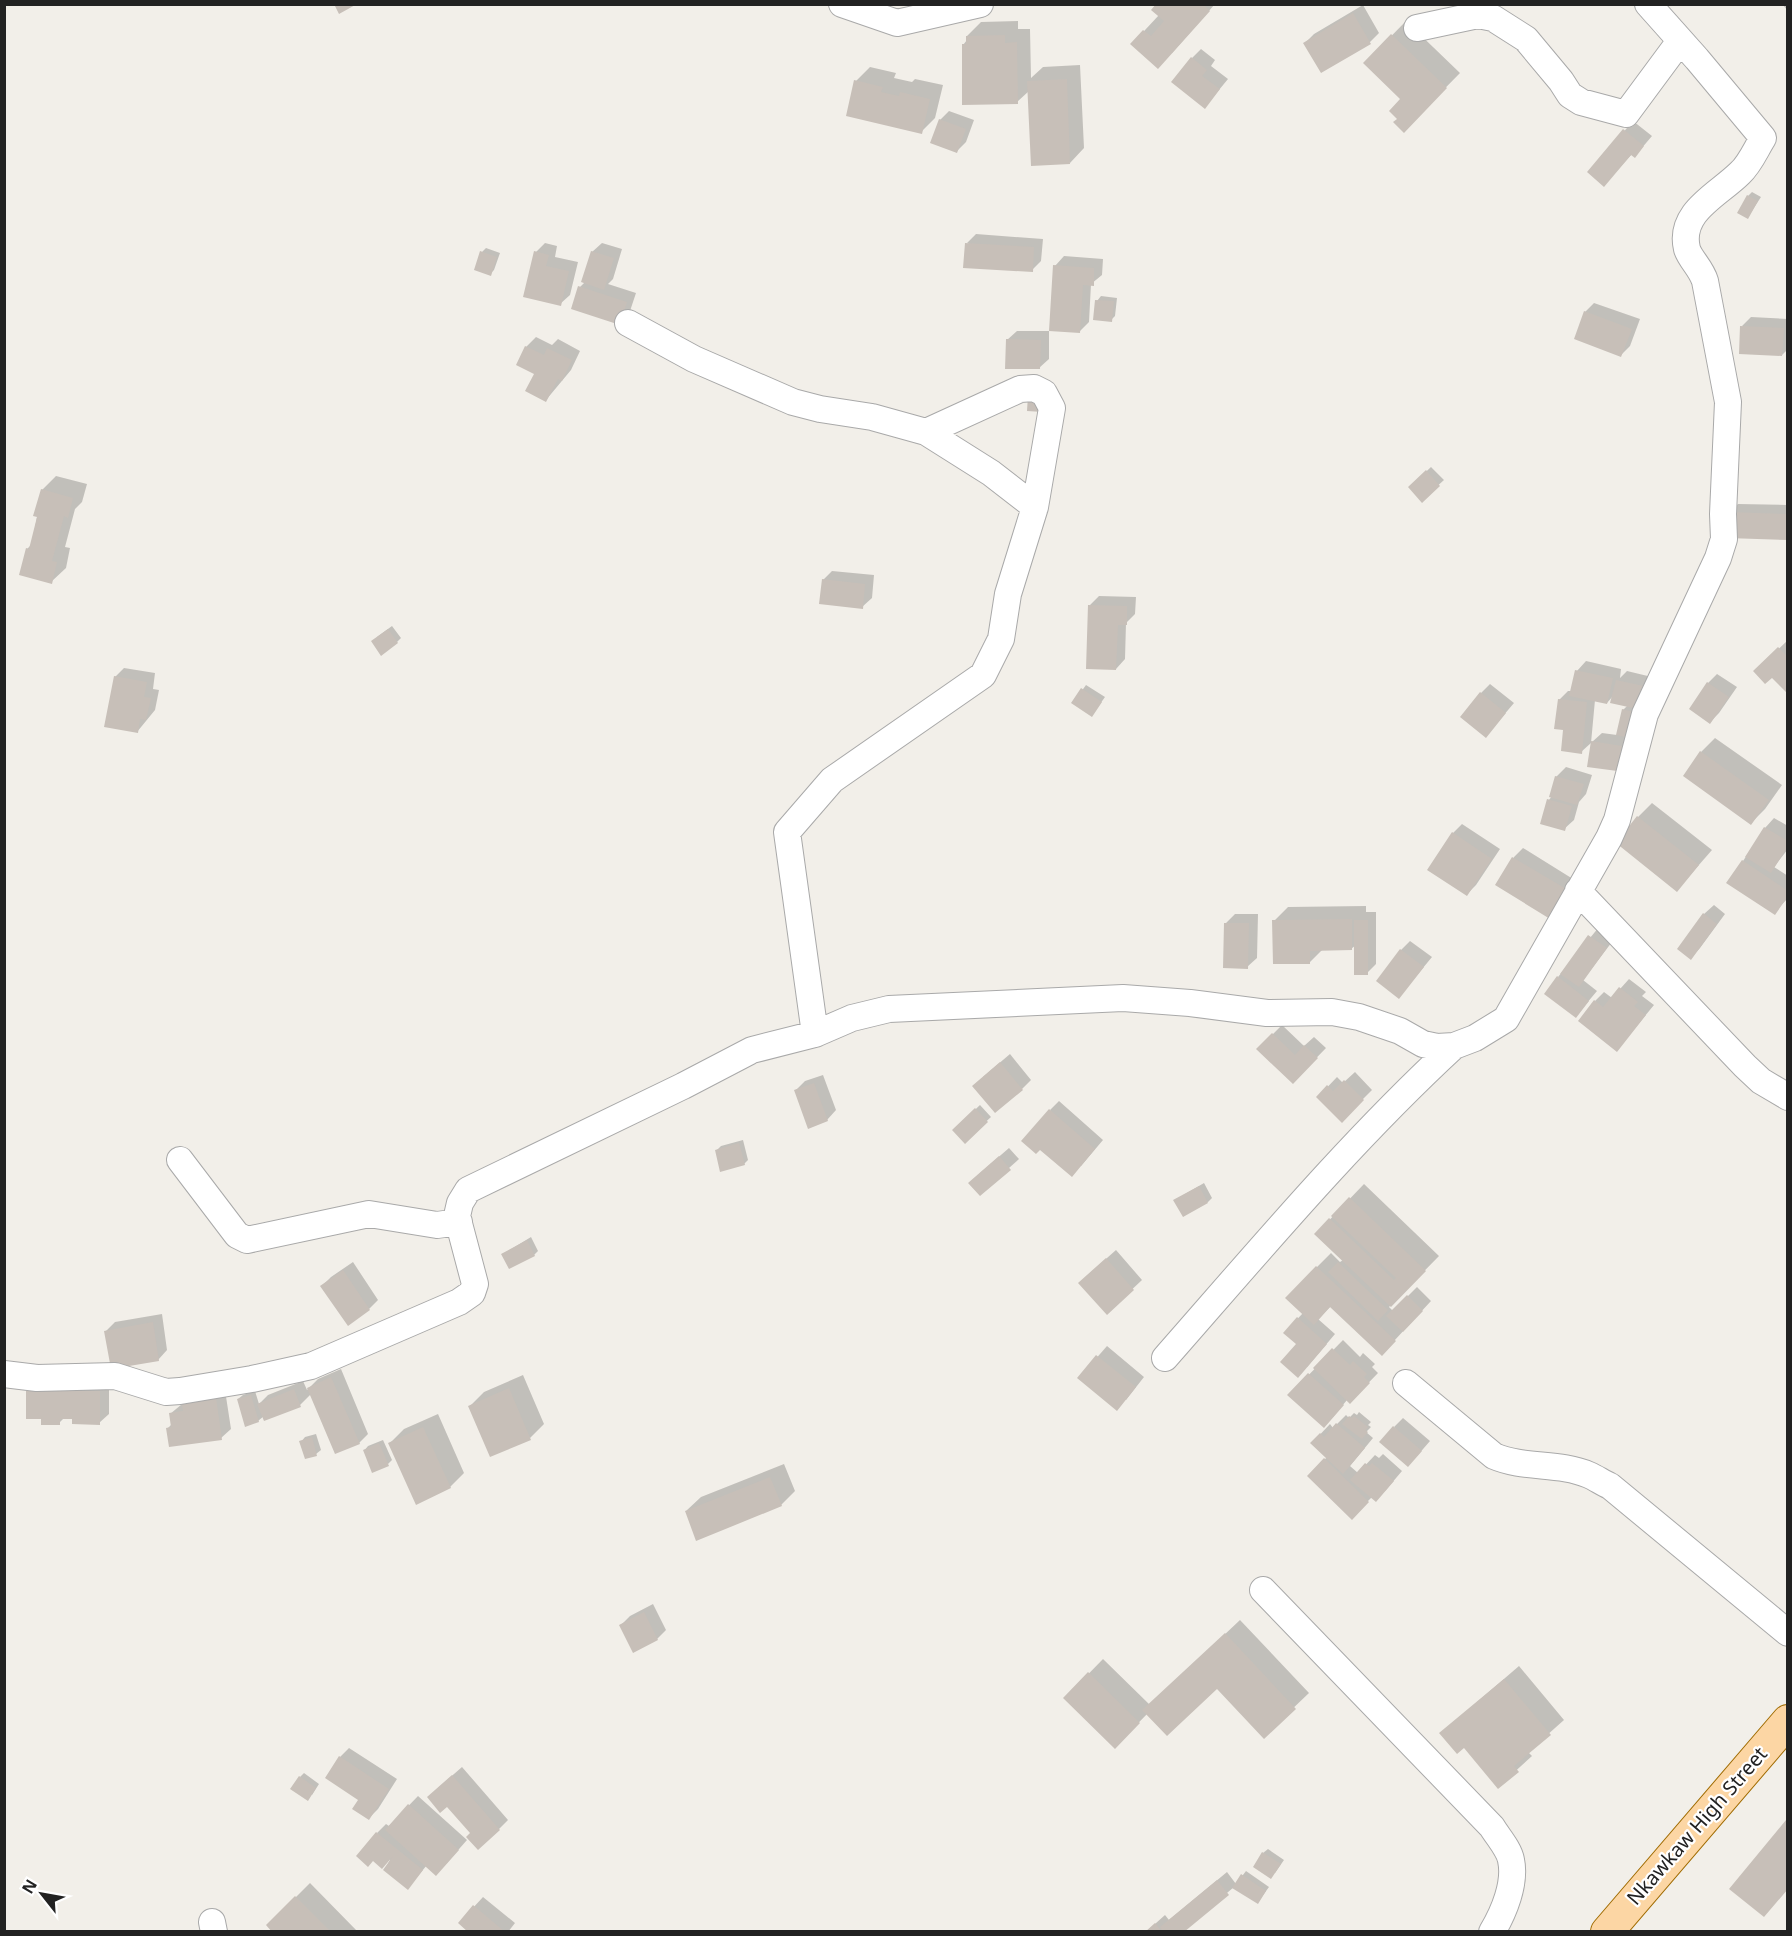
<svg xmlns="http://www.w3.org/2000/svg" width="1792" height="1936" font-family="'Noto Sans',sans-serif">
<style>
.shadow{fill:#0003}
.building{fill:#c7bfb8}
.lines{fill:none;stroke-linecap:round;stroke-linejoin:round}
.minor-casing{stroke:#a9a9a9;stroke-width:28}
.major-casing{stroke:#a06b00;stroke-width:34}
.minor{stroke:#fff;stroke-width:26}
.major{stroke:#fcd6a4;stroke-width:32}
.labels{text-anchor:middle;stroke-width:4.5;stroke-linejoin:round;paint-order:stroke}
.street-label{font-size:20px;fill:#222;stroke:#fff}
</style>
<rect width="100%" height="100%" fill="#f2efe9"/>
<!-- shadow -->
<path class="shadow" d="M 1158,4 L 1215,4 L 1172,53 L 1132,44 L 1159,15 Z
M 1782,4 L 1788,4 L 1788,11 Z
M 1363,5 L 1379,33 L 1370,42 L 1321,71 L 1305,43 L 1314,34 Z
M 1018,21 L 1018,29 L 1030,29 L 1031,78 L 1043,67 L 1080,65 L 1084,148 L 1070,163 L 1029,91 L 1017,102 L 963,45 L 967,40 L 967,36 L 981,22 Z
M 1406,21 L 1460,73 L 1404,130 L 1399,119 L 1403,99 L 1365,63 Z
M 1201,49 L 1215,60 L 1211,66 L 1228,79 L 1205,107 L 1192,58 Z
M 870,67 L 896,73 L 894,78 L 912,82 L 915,79 L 943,85 L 935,118 L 921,132 L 856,81 Z
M 949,111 L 974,120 L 966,142 L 957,151 L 940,120 Z
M 1633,121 L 1652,136 L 1635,156 L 1632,154 L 1604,185 L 1589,172 Z
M 1752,192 L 1761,197 L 1748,217 L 1748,196 Z
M 976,234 L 1043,239 L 1041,261 L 1032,270 L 967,243 Z
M 545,243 L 557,246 L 555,257 L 578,262 L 570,295 L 560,304 L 536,252 Z
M 602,243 L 622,249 L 613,279 L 608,284 L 636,293 L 629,314 L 580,287 L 585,282 L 592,252 Z
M 486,248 L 500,253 L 494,270 L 490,274 L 482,252 Z
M 1064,256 L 1103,259 L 1102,275 L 1091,284 L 1089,322 L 1079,332 L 1055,266 Z
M 1101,296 L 1117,298 L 1115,316 L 1111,320 L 1097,301 Z
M 1594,303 L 1640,319 L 1630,346 L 1621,355 L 1585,312 Z
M 1751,317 L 1788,319 L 1788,349 L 1782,355 L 1742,326 Z
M 1017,331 L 1049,331 L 1049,359 L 1039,368 L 1007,340 Z
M 536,337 L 552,345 L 558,339 L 580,351 L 571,370 L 546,400 L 536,373 L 518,364 L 526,347 Z
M 1431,467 L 1444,480 L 1422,500 L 1410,487 Z
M 56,476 L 87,484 L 82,502 L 75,509 L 65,547 L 70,548 L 66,568 L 51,582 L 27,549 L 32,544 L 42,490 Z
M 1738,504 L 1788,505 L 1788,538 L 1729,513 Z
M 832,571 L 874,575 L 872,598 L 862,607 L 823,580 Z
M 1099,596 L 1136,597 L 1135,614 L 1126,623 L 1125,659 L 1116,669 L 1090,605 Z
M 392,626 L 401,638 L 397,642 L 377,637 Z
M 1788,640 L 1788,692 L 1772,676 L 1755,671 Z
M 1586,661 L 1621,669 L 1620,678 L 1627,671 L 1656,678 L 1633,761 L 1592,742 L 1602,733 L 1617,735 L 1623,710 L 1628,705 L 1613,696 L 1607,703 L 1595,700 L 1591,743 L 1581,752 L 1564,729 L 1559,700 L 1568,691 L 1572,691 L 1577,671 Z
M 124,668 L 155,673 L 153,689 L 159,690 L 155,710 L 137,732 L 115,677 Z
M 1717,674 L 1737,687 L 1719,713 L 1710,722 L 1691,709 L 1708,683 Z
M 1490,684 L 1514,703 L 1486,736 L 1481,693 Z
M 1086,685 L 1105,697 L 1095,711 L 1073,703 Z
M 1715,738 L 1782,785 L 1765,809 L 1751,823 L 1701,752 Z
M 1566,767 L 1592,775 L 1586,794 L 1579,802 L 1574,820 L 1564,829 L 1549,800 L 1552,796 L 1556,777 Z
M 1652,803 L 1712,850 L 1677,890 L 1618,843 L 1638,817 Z
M 1774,818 L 1788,826 L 1788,849 L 1774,867 L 1788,876 L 1788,898 L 1774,913 L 1743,861 L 1765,828 Z
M 1462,824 L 1500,849 L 1476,885 L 1466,895 L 1453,833 Z
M 1523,848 L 1581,884 L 1564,910 L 1497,884 L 1514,857 Z
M 1714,905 L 1725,914 L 1700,948 L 1691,958 L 1704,914 Z
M 1366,906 L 1366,912 L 1376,912 L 1376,964 L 1367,973 L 1356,945 L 1351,949 L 1323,949 L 1309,963 L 1274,921 L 1288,907 Z
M 1235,914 L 1258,914 L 1257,958 L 1247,967 L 1226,923 Z
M 1599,927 L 1615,938 L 1583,980 L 1597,991 L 1576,1016 L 1558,977 Z
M 1410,941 L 1432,957 L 1399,997 L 1401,950 Z
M 1629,979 L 1646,992 L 1642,996 L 1654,1005 L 1617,1050 L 1595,1001 L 1604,992 L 1612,998 Z
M 1282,1025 L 1304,1046 L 1314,1037 L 1326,1048 L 1293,1082 L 1258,1049 Z
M 1010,1054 L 1031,1080 L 1022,1089 L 983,1077 Z
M 1355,1072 L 1372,1090 L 1342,1120 L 1318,1097 L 1337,1077 L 1343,1083 Z
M 823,1075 L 836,1110 L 827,1120 L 795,1091 L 805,1081 Z
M 1059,1101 L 1103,1140 L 1081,1166 L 1050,1110 Z
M 980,1105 L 991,1117 L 965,1141 L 954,1130 Z
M 743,1140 L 748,1160 L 744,1164 L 717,1150 L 721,1146 Z
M 1009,1148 L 1019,1159 L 1009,1168 L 979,1174 Z
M 1204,1183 L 1212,1198 L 1208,1202 L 1175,1200 Z
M 1364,1184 L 1439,1256 L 1389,1307 L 1393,1311 L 1417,1287 L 1431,1301 L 1382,1354 L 1331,1306 L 1318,1319 L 1335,1334 L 1307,1367 L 1298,1344 L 1285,1332 L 1303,1313 L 1317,1267 L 1331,1253 L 1340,1262 L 1343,1260 L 1316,1234 Z
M 531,1237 L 538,1251 L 534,1255 L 503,1254 Z
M 1116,1250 L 1142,1280 L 1107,1313 L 1089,1274 Z
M 353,1262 L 378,1300 L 369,1309 L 322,1286 L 331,1277 Z
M 162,1314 L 167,1350 L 158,1360 L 106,1331 L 115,1322 Z
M 1343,1340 L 1360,1357 L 1363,1353 L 1375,1364 L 1372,1367 L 1378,1373 L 1350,1402 L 1347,1400 L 1333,1417 L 1289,1395 Z
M 1107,1346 L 1144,1377 L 1126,1400 L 1079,1378 Z
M 341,1369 L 368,1434 L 359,1443 L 311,1394 L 300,1405 L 264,1416 L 258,1421 L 238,1399 L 243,1395 L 255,1391 L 259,1404 L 268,1395 L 303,1381 L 307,1390 L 318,1379 Z
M 523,1375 L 544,1424 L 530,1438 L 470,1406 L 484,1392 Z
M 37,1382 L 109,1383 L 109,1414 L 99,1423 L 65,1417 L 59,1423 L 42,1417 L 28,1392 Z
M 225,1390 L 231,1429 L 221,1438 L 168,1428 L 172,1424 L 170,1414 L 193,1395 Z
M 1359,1412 L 1371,1422 L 1368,1425 L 1371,1427 L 1366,1432 L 1373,1438 L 1350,1466 L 1358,1473 L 1375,1455 L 1379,1458 L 1383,1454 L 1402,1471 L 1385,1491 L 1372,1497 L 1352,1517 L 1309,1476 L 1328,1456 L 1312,1443 L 1330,1424 L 1333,1428 L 1346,1415 L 1349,1418 L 1354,1413 L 1357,1415 Z
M 438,1414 L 464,1473 L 450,1487 L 390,1443 L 404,1429 Z
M 1403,1418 L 1430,1441 L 1417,1456 L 1394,1427 Z
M 316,1434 L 321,1450 L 316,1454 L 301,1442 L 305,1437 Z
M 383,1440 L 392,1460 L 388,1464 L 364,1451 L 368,1446 Z
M 784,1464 L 795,1491 L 781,1505 L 686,1511 L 701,1497 Z
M 653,1604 L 666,1630 L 657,1639 L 621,1625 L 630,1616 Z
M 1240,1620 L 1309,1693 L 1264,1736 L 1217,1687 L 1148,1713 L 1115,1747 L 1065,1698 L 1103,1659 L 1150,1705 Z
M 1519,1666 L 1564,1720 L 1528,1752 L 1532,1756 L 1498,1787 L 1464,1746 L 1441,1733 Z
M 349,1748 L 397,1779 L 378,1809 L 369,1818 L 340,1757 Z
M 462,1767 L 508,1820 L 499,1829 L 472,1833 L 438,1788 Z
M 304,1773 L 319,1784 L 312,1795 L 300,1777 Z
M 418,1796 L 467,1840 L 445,1865 L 427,1865 L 408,1888 L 385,1870 L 390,1860 L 377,1833 L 386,1824 L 389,1826 Z
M 1268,1849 L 1284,1860 L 1275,1873 L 1263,1853 Z
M 1246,1871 L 1269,1887 L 1261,1898 L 1234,1887 L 1181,1932 L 1146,1932 L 1165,1915 L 1169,1920 L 1227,1872 L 1236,1884 Z
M 310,1883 L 358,1932 L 274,1932 L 268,1925 Z
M 483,1897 L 515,1923 L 508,1932 L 470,1932 L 460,1922 Z"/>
<!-- building -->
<path class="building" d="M 334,4 L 357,4 L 339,14 Z
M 1156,4 L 1203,4 L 1210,11 L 1158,69 L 1130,44 L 1143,30 L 1151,36 L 1164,21 L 1151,10 Z
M 1353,13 L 1371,44 L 1321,73 L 1303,43 Z
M 1391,34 L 1447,88 L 1404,133 L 1393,122 L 1397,119 L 1389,111 L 1400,99 L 1363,63 Z
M 1005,35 L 1005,43 L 1017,42 L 1018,104 L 962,105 L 962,44 L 966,44 L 966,36 Z
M 1191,57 L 1207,70 L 1202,76 L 1220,89 L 1205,109 L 1171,82 Z
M 1067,79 L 1070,164 L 1031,166 L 1027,81 Z
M 854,80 L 883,87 L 881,92 L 899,96 L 900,92 L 930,99 L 922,134 L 846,116 Z
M 939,119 L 966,129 L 957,153 L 930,143 Z
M 1623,129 L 1644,146 L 1635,158 L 1631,155 L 1604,187 L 1587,172 Z
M 1747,195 L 1758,201 L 1748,219 L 1737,213 Z
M 965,243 L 1034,247 L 1033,272 L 963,268 Z
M 480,251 L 497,257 L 491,276 L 474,270 Z
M 534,251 L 549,255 L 546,266 L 569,271 L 561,306 L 523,297 Z
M 591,251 L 614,258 L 604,290 L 581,282 Z
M 1053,265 L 1094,268 L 1094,286 L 1083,285 L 1080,333 L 1049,331 Z
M 578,286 L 627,302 L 620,325 L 571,309 Z
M 1095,300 L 1114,301 L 1112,322 L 1093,320 Z
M 1584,311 L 1632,329 L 1621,357 L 1574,339 Z
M 1740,326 L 1784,328 L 1782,356 L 1739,354 Z
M 1006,339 L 1041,340 L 1040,369 L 1005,369 Z
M 525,346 L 544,355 L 547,348 L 572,360 L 562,381 L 558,379 L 546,402 L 525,391 L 534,374 L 516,365 Z
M 1028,395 L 1043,412 L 1027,411 Z
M 1426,470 L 1440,486 L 1422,503 L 1408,487 Z
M 41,489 L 73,498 L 68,518 L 64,516 L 52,561 L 57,562 L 52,584 L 19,575 L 26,548 L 29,549 L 37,517 L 33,516 Z
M 1728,512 L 1788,514 L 1788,540 L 1727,538 Z
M 822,579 L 865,584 L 863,609 L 819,604 Z
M 1088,605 L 1127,606 L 1127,625 L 1118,625 L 1116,670 L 1086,669 Z
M 388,629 L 398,643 L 381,656 L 371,641 Z
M 1778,647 L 1788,657 L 1788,694 L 1772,678 L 1765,684 L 1753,671 Z
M 1575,670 L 1613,678 L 1607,704 L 1569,696 Z
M 114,676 L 147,682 L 144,697 L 151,698 L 146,720 L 140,719 L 138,733 L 104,727 Z
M 1616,680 L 1648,687 L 1642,710 L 1610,703 Z
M 1707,682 L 1729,697 L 1710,724 L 1689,709 Z
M 1081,688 L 1102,702 L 1092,717 L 1071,703 Z
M 1480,692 L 1506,713 L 1486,738 L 1460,717 Z
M 1558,699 L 1587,702 L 1582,754 L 1561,751 L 1563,730 L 1554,729 Z
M 1622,709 L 1641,714 L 1635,739 L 1616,735 Z
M 1591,741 L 1628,747 L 1625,772 L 1587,767 Z
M 1700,751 L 1769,800 L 1751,825 L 1683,776 Z
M 1555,776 L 1584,784 L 1577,805 L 1549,797 Z
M 1547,799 L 1572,806 L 1565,831 L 1540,824 Z
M 1637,816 L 1699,865 L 1677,892 L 1616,843 Z
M 1764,827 L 1788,841 L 1788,846 L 1771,873 L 1745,857 Z
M 1452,832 L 1492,859 L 1467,896 L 1427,870 Z
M 1512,857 L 1573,893 L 1555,922 L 1495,885 Z
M 1742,860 L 1788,891 L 1788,896 L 1775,915 L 1726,883 Z
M 1703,913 L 1717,924 L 1691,960 L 1677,949 Z
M 1352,919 L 1352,950 L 1310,951 L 1310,964 L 1273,964 L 1272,920 Z
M 1354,920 L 1368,920 L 1368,975 L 1354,975 Z
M 1224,923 L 1249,923 L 1248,969 L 1223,968 Z
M 1588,935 L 1607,948 L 1579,987 L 1560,974 Z
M 1400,949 L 1424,967 L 1399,999 L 1376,981 Z
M 1557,976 L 1589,1001 L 1576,1018 L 1544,994 Z
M 1619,987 L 1638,1002 L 1634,1006 L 1646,1015 L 1617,1052 L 1578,1021 L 1594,1000 L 1603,1007 Z
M 1272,1033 L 1295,1055 L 1304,1045 L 1318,1058 L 1293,1084 L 1256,1049 Z
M 1000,1062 L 1023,1090 L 995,1113 L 972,1086 Z
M 1344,1080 L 1364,1100 L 1342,1123 L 1316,1097 L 1327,1085 L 1333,1091 Z
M 814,1083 L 828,1121 L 808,1129 L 794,1090 Z
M 975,1108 L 988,1122 L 965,1144 L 952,1130 Z
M 1049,1109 L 1095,1149 L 1072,1177 L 1040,1150 L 1036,1154 L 1021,1141 Z
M 739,1143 L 745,1165 L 720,1172 L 715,1150 Z
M 999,1156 L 1011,1170 L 980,1196 L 968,1183 Z
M 1199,1186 L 1208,1203 L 1183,1217 L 1173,1200 Z
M 1349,1197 L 1426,1271 L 1391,1307 L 1314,1234 L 1329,1218 L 1394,1280 L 1396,1278 L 1331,1216 Z
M 527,1240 L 535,1256 L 509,1269 L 501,1254 Z
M 1106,1258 L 1134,1290 L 1107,1315 L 1078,1283 Z
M 1338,1262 L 1388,1310 L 1378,1321 L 1328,1272 Z
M 1316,1266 L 1396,1341 L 1382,1356 L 1330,1307 L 1314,1325 L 1285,1298 Z
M 343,1270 L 370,1310 L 348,1326 L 320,1286 Z
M 1407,1295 L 1423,1311 L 1403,1332 L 1386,1316 Z
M 1297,1317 L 1327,1344 L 1298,1378 L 1280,1362 L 1296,1344 L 1283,1333 Z
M 153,1322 L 159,1361 L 111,1369 L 104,1331 Z
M 1332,1348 L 1350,1365 L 1353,1361 L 1367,1374 L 1364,1377 L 1370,1383 L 1350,1404 L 1313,1368 Z
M 1096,1355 L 1136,1387 L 1117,1411 L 1077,1378 Z
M 1308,1373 L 1344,1405 L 1324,1428 L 1287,1395 Z
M 331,1377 L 360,1444 L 335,1454 L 307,1388 Z
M 509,1388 L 531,1440 L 490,1457 L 468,1406 Z
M 294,1389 L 301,1407 L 264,1421 L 257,1404 Z
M 26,1391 L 100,1391 L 100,1425 L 72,1424 L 72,1419 L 60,1419 L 60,1425 L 41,1425 L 41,1419 L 26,1419 Z
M 251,1395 L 259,1422 L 245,1427 L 237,1399 Z
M 216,1398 L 222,1440 L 169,1447 L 166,1428 L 171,1427 L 169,1413 L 183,1411 L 182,1404 Z
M 1349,1416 L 1352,1418 L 1354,1416 L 1368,1427 L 1365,1430 L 1368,1432 L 1362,1439 L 1342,1424 Z
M 1336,1423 L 1365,1448 L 1343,1474 L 1310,1443 L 1320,1433 L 1324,1437 Z
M 1393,1426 L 1422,1451 L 1408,1467 L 1379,1442 Z
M 423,1427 L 451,1488 L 416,1505 L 388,1443 Z
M 312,1437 L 317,1456 L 305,1459 L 299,1441 Z
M 379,1443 L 389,1466 L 372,1473 L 363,1450 Z
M 1324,1458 L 1369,1502 L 1352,1520 L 1307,1476 Z
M 1365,1463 L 1369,1466 L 1372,1463 L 1394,1481 L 1376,1502 L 1350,1480 Z
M 770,1477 L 782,1506 L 696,1541 L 685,1511 Z
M 644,1612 L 658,1640 L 633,1653 L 619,1625 Z
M 1225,1633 L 1296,1709 L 1264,1739 L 1217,1689 L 1167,1736 L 1142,1710 Z
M 1088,1672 L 1140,1723 L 1115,1749 L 1063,1698 Z
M 1504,1679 L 1551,1735 L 1514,1766 L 1519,1772 L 1498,1789 L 1464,1748 L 1457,1754 L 1439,1733 Z
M 339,1756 L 389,1789 L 369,1820 L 352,1809 L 358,1800 L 325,1778 Z
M 452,1775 L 500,1830 L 478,1850 L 466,1837 L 470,1833 L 447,1807 L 440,1813 L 427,1797 Z
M 299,1776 L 316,1788 L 308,1801 L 290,1789 Z
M 408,1804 L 459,1850 L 436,1876 L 385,1830 Z
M 1786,1820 L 1788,1822 L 1788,1889 L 1764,1917 L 1729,1889 Z
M 376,1832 L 423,1870 L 408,1890 L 383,1870 L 393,1856 L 382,1869 L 373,1861 L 368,1867 L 356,1856 Z
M 1262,1852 L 1281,1864 L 1271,1879 L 1253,1867 Z
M 1241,1874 L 1266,1891 L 1258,1904 L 1232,1888 Z
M 1217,1880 L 1229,1895 L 1184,1932 L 1163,1932 L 1160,1927 Z
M 295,1896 L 331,1932 L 272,1932 L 266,1925 Z
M 473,1905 L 505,1932 L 468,1932 L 458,1923 Z
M 1155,1923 L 1162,1932 L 1145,1932 Z"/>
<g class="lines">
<defs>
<path id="minor" d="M 842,4 L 897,23 L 980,4
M 1417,28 L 1478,15 L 1493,18 L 1526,39 L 1561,81 L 1570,95 L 1581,102 L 1626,114 L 1680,41
M 628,323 L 694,359 L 793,402 L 820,409 L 872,417 L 926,432 L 991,473 L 1035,507
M 1578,891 L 1745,1066 L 1761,1081 L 1788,1097
M 815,1034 L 787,832 L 832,780 L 983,675 L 1001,639 L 1008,594 L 1035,507 L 1052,408 L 1044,393 L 1034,388 L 1020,389 L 926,432
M 180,1160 L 237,1235 L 247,1240 L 369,1214 L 437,1225 L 459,1222
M 1165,1358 C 1259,1251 1350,1142 1454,1046
M 4,1374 L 37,1378 L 115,1376 L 166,1392 L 180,1391 L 252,1379 L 311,1366 L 459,1302 L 472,1293 L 475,1284 L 457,1216 L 460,1203 L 468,1190 L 683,1086 L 752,1050 L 815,1034 L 852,1018 L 889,1009 L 1123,998 L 1190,1003 L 1267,1013 L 1332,1012 L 1359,1017 L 1400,1031 L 1423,1044 L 1437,1047 L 1454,1046 L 1475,1038 L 1506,1019 L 1609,838 L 1617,820 L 1645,714 L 1718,558 L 1724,539 L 1723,514 L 1728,402 L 1705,281 C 1701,268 1690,259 1687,249 C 1678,212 1718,195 1740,173 C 1750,164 1756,149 1763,138 L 1697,59 L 1648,4
M 1406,1383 L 1494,1456 C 1524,1469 1559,1462 1589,1475 C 1596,1478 1603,1483 1610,1486 L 1788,1633
M 1263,1590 L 1492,1827 C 1498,1837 1509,1849 1511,1860 C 1516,1883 1504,1912 1492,1932
M 212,1922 L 214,1932"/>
<path id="major" d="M 1607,1932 L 1788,1721"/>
</defs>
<!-- minor casing -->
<use href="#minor" class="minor-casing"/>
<!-- major casing -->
<use href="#major" class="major-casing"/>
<!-- minor -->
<use href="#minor" class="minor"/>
<!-- major -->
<use href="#major" class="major"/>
</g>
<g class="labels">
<!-- street labels -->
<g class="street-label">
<text transform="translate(1697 1826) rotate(-49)" y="7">Nkawkaw High Street</text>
</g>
</g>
<!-- border -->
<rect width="1792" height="1936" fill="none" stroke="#222222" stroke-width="12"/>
<!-- north arrow -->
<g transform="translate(42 1894) rotate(301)" stroke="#ffffff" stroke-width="4.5" paint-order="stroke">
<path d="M0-4.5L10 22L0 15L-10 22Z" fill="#222222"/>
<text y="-9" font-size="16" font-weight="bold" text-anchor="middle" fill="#222222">N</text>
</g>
</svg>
